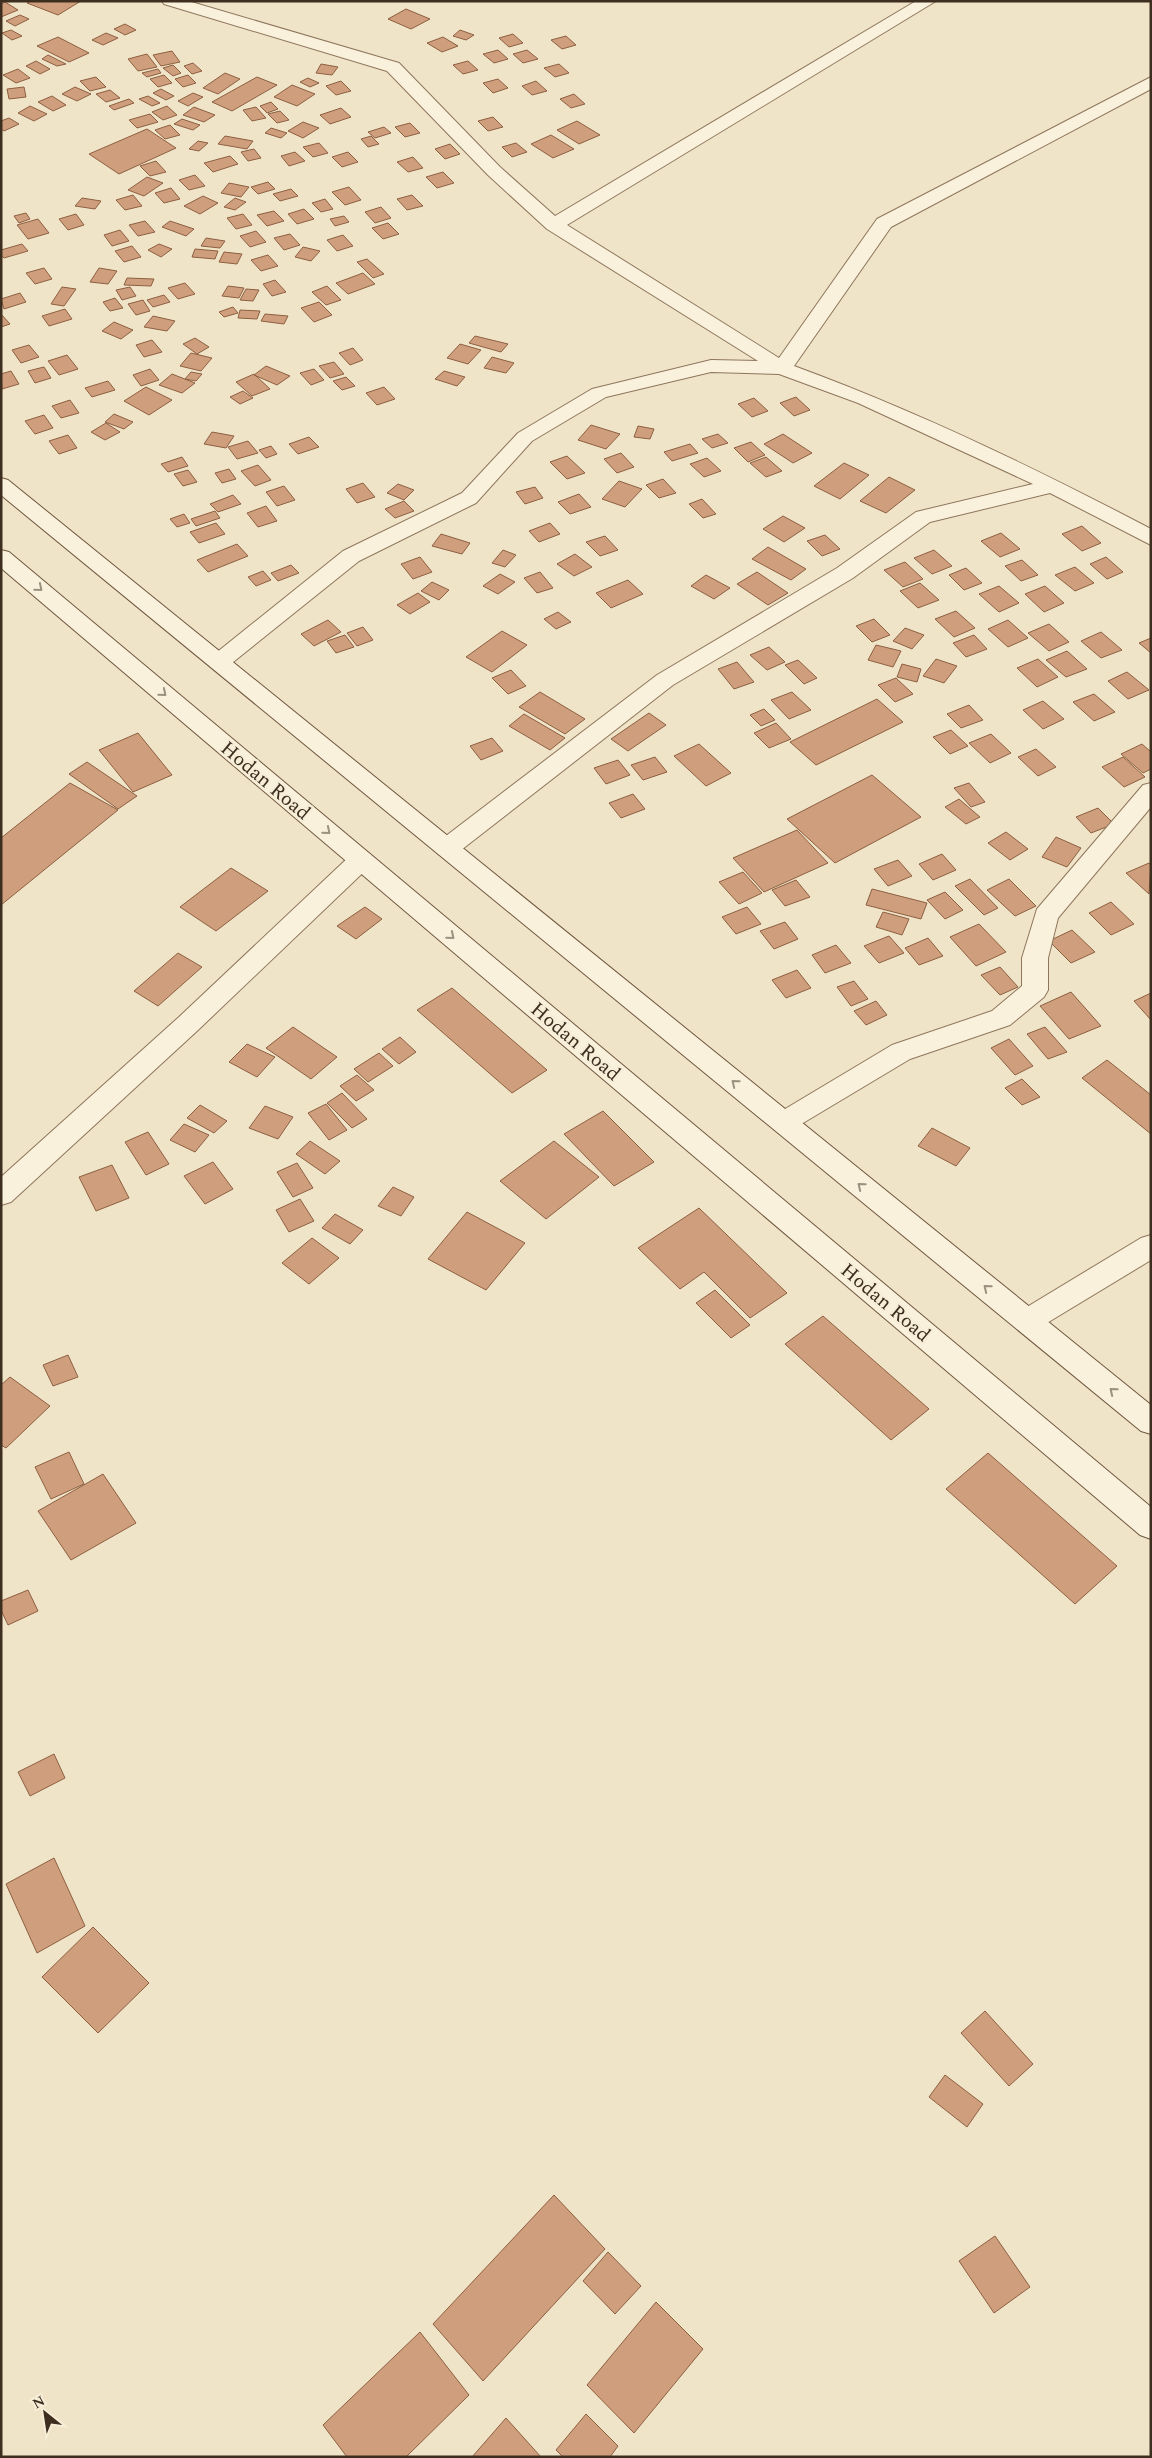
<svg xmlns="http://www.w3.org/2000/svg" width="1152" height="2458" font-family="Spectral,serif">
<style>
.building{fill:#cf9f7d;stroke:#8d5f41}
.lines{fill:none;stroke-linecap:round;stroke-linejoin:round}
.minor-casing{stroke:#8d765c;stroke-width:2}
.secondary-casing{stroke:#6f573f;stroke-width:2}
.minor{fill:#faf1dc;fill-rule:evenodd}
.secondary{fill:#faf1dc;fill-rule:evenodd}
.oneway{stroke:#9c907e}
.labels{text-anchor:middle;stroke-width:5;stroke-linejoin:round;paint-order:stroke}
.street-label{font-size:20px;fill:#3d2e20;stroke:#f7eed8}
</style>
<rect width="100%" height="100%" fill="#f0e4c8"/>
<!-- building -->
<path class="building" d="M 31,1 L 81,1 L 58,15 L 27,3 Z
M 5,2 L 18,10 L 1,17 L 1,4 Z
M 406,9 L 430,19 L 411,29 L 388,19 Z
M 20,15 L 29,19 L 15,26 L 6,21 Z
M 125,24 L 136,30 L 125,35 L 114,29 Z
M 11,30 L 22,36 L 12,40 L 2,33 Z
M 460,30 L 474,35 L 466,40 L 453,36 Z
M 106,33 L 118,38 L 103,45 L 92,40 Z
M 513,34 L 523,43 L 509,47 L 499,38 Z
M 566,36 L 576,45 L 562,49 L 551,40 Z
M 58,37 L 89,53 L 69,62 L 37,46 Z
M 443,37 L 458,46 L 442,52 L 427,43 Z
M 498,50 L 508,59 L 494,63 L 483,54 Z
M 527,50 L 538,59 L 523,63 L 513,54 Z
M 172,51 L 180,62 L 161,66 L 153,55 Z
M 147,54 L 157,67 L 138,71 L 128,59 Z
M 48,55 L 66,64 L 57,66 L 42,59 Z
M 36,61 L 50,69 L 40,74 L 26,66 Z
M 468,61 L 478,70 L 463,74 L 453,65 Z
M 193,63 L 202,71 L 192,74 L 184,66 Z
M 321,64 L 338,67 L 332,75 L 316,73 Z
M 559,64 L 569,73 L 555,77 L 544,68 Z
M 173,65 L 181,73 L 173,76 L 163,68 Z
M 18,69 L 30,78 L 16,83 L 3,75 Z
M 158,69 L 161,73 L 147,77 L 142,73 Z
M 225,73 L 240,79 L 218,94 L 203,88 Z
M 164,75 L 172,83 L 158,87 L 150,79 Z
M 188,75 L 196,83 L 183,87 L 175,79 Z
M 96,77 L 106,87 L 90,91 L 80,81 Z
M 257,77 L 277,85 L 232,111 L 212,102 Z
M 308,78 L 319,83 L 310,87 L 300,82 Z
M 498,79 L 508,88 L 493,93 L 483,83 Z
M 341,81 L 351,91 L 336,95 L 326,86 Z
M 536,81 L 547,91 L 532,95 L 522,86 Z
M 292,85 L 315,94 L 297,106 L 274,97 Z
M 24,87 L 26,97 L 9,99 L 7,89 Z
M 75,87 L 91,94 L 77,101 L 62,94 Z
M 161,89 L 174,96 L 166,100 L 153,93 Z
M 110,90 L 120,98 L 106,102 L 96,94 Z
M 193,93 L 203,97 L 188,106 L 178,101 Z
M 574,94 L 585,104 L 571,108 L 560,99 Z
M 52,96 L 66,105 L 53,111 L 38,102 Z
M 148,96 L 160,103 L 152,106 L 139,99 Z
M 129,99 L 134,103 L 114,110 L 109,106 Z
M 271,102 L 278,109 L 267,113 L 260,106 Z
M 30,106 L 47,114 L 34,121 L 18,113 Z
M 167,106 L 177,115 L 163,120 L 152,112 Z
M 194,107 L 215,115 L 204,122 L 183,115 Z
M 256,107 L 266,118 L 252,121 L 243,110 Z
M 341,108 L 351,117 L 330,124 L 320,115 Z
M 280,111 L 289,120 L 277,123 L 268,114 Z
M 150,114 L 158,122 L 137,128 L 129,120 Z
M 493,117 L 503,127 L 488,131 L 478,121 Z
M 9,118 L 19,124 L 4,131 L 1,129 L 1,121 Z
M 182,119 L 200,125 L 193,130 L 174,124 Z
M 577,121 L 600,135 L 579,144 L 557,130 Z
M 303,122 L 319,128 L 303,138 L 288,131 Z
M 410,123 L 420,133 L 405,137 L 395,127 Z
M 170,125 L 180,135 L 165,139 L 155,130 Z
M 384,127 L 391,133 L 375,138 L 368,132 Z
M 271,128 L 287,133 L 281,138 L 265,133 Z
M 147,129 L 176,148 L 119,174 L 89,154 Z
M 551,135 L 574,149 L 553,158 L 531,144 Z
M 225,136 L 253,141 L 247,149 L 218,144 Z
M 371,136 L 379,144 L 368,147 L 361,139 Z
M 198,141 L 208,143 L 199,151 L 189,149 Z
M 319,143 L 328,153 L 313,157 L 303,147 Z
M 516,143 L 527,152 L 512,157 L 502,147 Z
M 450,144 L 460,154 L 445,159 L 435,149 Z
M 254,149 L 261,158 L 248,161 L 241,152 Z
M 295,152 L 305,161 L 289,166 L 281,156 Z
M 348,152 L 358,162 L 342,167 L 332,157 Z
M 230,156 L 238,164 L 213,172 L 204,163 Z
M 413,157 L 423,168 L 408,172 L 397,162 Z
M 156,161 L 166,172 L 150,176 L 140,166 Z
M 443,172 L 454,183 L 437,188 L 426,177 Z
M 195,175 L 205,186 L 189,190 L 179,180 Z
M 147,177 L 163,183 L 144,196 L 128,190 Z
M 268,182 L 275,189 L 258,194 L 251,187 Z
M 229,183 L 249,187 L 241,197 L 221,193 Z
M 349,187 L 361,200 L 345,205 L 332,192 Z
M 171,188 L 180,199 L 164,203 L 155,193 Z
M 291,189 L 298,196 L 280,201 L 273,194 Z
M 133,195 L 142,206 L 125,210 L 116,200 Z
M 412,195 L 423,206 L 407,210 L 397,199 Z
M 203,196 L 218,203 L 200,214 L 184,206 Z
M 82,198 L 101,201 L 95,209 L 75,206 Z
M 235,198 L 246,202 L 235,210 L 224,207 Z
M 325,199 L 333,209 L 321,212 L 312,203 Z
M 381,207 L 391,218 L 375,223 L 365,212 Z
M 304,209 L 314,219 L 297,224 L 288,214 Z
M 274,211 L 284,221 L 267,226 L 257,215 Z
M 26,213 L 30,219 L 19,223 L 14,216 Z
M 76,214 L 84,225 L 68,230 L 59,219 Z
M 243,214 L 252,225 L 236,229 L 227,218 Z
M 344,216 L 349,222 L 335,226 L 330,219 Z
M 38,219 L 49,233 L 28,239 L 17,225 Z
M 145,221 L 155,232 L 138,236 L 129,225 Z
M 170,221 L 194,229 L 186,236 L 162,227 Z
M 388,223 L 399,234 L 383,239 L 372,228 Z
M 120,230 L 129,241 L 112,246 L 104,235 Z
M 256,231 L 266,242 L 250,247 L 240,236 Z
M 290,234 L 300,245 L 284,250 L 274,238 Z
M 343,235 L 353,246 L 337,251 L 327,240 Z
M 206,238 L 225,241 L 220,248 L 201,246 Z
M 22,244 L 28,251 L 4,258 L 1,255 L 1,250 Z
M 159,244 L 172,249 L 161,257 L 148,250 Z
M 132,246 L 141,257 L 124,262 L 115,251 Z
M 303,247 L 320,251 L 311,261 L 295,257 Z
M 195,249 L 218,251 L 215,259 L 192,257 Z
M 224,252 L 242,254 L 237,264 L 219,262 Z
M 268,255 L 278,266 L 261,271 L 251,260 Z
M 367,259 L 384,274 L 373,278 L 357,262 Z
M 44,268 L 52,279 L 35,284 L 26,273 Z
M 99,268 L 117,271 L 108,284 L 90,282 Z
M 363,273 L 375,284 L 348,294 L 336,283 Z
M 127,278 L 154,279 L 151,286 L 124,285 Z
M 275,280 L 286,292 L 272,296 L 263,284 Z
M 185,283 L 195,294 L 178,299 L 168,288 Z
M 228,286 L 244,288 L 239,298 L 222,296 Z
M 327,286 L 341,300 L 326,305 L 312,292 Z
M 62,287 L 76,289 L 64,306 L 51,304 Z
M 130,287 L 136,296 L 122,300 L 116,290 Z
M 246,289 L 259,290 L 253,301 L 240,300 Z
M 20,293 L 26,302 L 4,309 L 1,299 Z
M 164,295 L 170,302 L 153,307 L 147,300 Z
M 115,298 L 123,308 L 110,311 L 103,302 Z
M 143,300 L 150,311 L 136,315 L 128,304 Z
M 319,302 L 332,315 L 314,322 L 301,308 Z
M 233,307 L 238,313 L 224,317 L 219,312 Z
M 65,309 L 72,319 L 49,326 L 42,316 Z
M 240,310 L 260,311 L 257,319 L 238,318 Z
M 1,314 L 10,324 L 1,327 Z
M 265,314 L 288,316 L 284,324 L 261,321 Z
M 153,316 L 175,321 L 167,331 L 144,327 Z
M 114,322 L 133,330 L 121,339 L 102,331 Z
M 475,336 L 508,344 L 501,352 L 469,343 Z
M 195,338 L 209,347 L 197,354 L 183,344 Z
M 152,340 L 162,352 L 144,357 L 136,345 Z
M 460,344 L 481,350 L 468,364 L 447,358 Z
M 29,345 L 39,357 L 21,363 L 12,350 Z
M 353,348 L 363,360 L 350,365 L 339,353 Z
M 191,353 L 212,358 L 201,371 L 180,366 Z
M 67,355 L 78,369 L 59,375 L 48,361 Z
M 492,357 L 514,363 L 506,373 L 484,368 Z
M 334,362 L 344,374 L 330,378 L 319,366 Z
M 266,366 L 290,376 L 277,385 L 254,375 Z
M 44,367 L 51,378 L 35,383 L 28,371 Z
M 150,369 L 159,380 L 141,386 L 133,375 Z
M 314,369 L 324,380 L 311,385 L 300,373 Z
M 11,371 L 19,384 L 2,389 L 1,374 Z
M 444,371 L 465,377 L 457,386 L 435,379 Z
M 191,372 L 202,374 L 196,381 L 185,379 Z
M 172,374 L 195,383 L 182,393 L 159,385 Z
M 254,374 L 270,389 L 252,396 L 236,382 Z
M 346,377 L 355,386 L 342,390 L 333,381 Z
M 108,381 L 115,390 L 92,397 L 85,388 Z
M 146,387 L 172,400 L 149,415 L 124,401 Z
M 384,387 L 395,399 L 377,405 L 366,393 Z
M 243,391 L 253,398 L 240,404 L 230,397 Z
M 796,397 L 810,410 L 794,416 L 780,403 Z
M 754,398 L 768,411 L 752,417 L 738,404 Z
M 70,400 L 79,413 L 61,418 L 52,406 Z
M 114,414 L 133,422 L 124,429 L 105,422 Z
M 44,415 L 53,428 L 35,434 L 25,421 Z
M 106,423 L 120,432 L 105,440 L 91,432 Z
M 591,425 L 620,434 L 606,449 L 578,440 Z
M 638,426 L 654,429 L 650,439 L 634,437 Z
M 212,432 L 234,436 L 226,448 L 204,444 Z
M 718,434 L 728,443 L 712,448 L 702,439 Z
M 783,434 L 812,453 L 793,463 L 764,444 Z
M 68,435 L 77,448 L 59,454 L 49,441 Z
M 309,437 L 319,447 L 298,454 L 289,444 Z
M 248,441 L 258,453 L 237,459 L 228,447 Z
M 751,442 L 765,455 L 748,462 L 734,448 Z
M 690,444 L 698,453 L 672,461 L 664,452 Z
M 271,446 L 277,454 L 266,458 L 259,450 Z
M 621,453 L 634,467 L 617,473 L 604,459 Z
M 567,456 L 585,473 L 567,479 L 550,462 Z
M 182,457 L 188,466 L 168,472 L 161,464 Z
M 766,457 L 782,471 L 766,477 L 750,463 Z
M 707,458 L 721,471 L 704,477 L 690,464 Z
M 844,463 L 869,475 L 840,499 L 814,486 Z
M 258,465 L 271,480 L 255,486 L 241,471 Z
M 229,469 L 236,479 L 222,483 L 215,473 Z
M 188,470 L 197,482 L 183,486 L 174,474 Z
M 889,477 L 915,490 L 886,513 L 860,501 Z
M 663,479 L 676,493 L 659,498 L 646,485 Z
M 619,481 L 642,489 L 625,507 L 602,499 Z
M 363,483 L 375,497 L 357,503 L 346,489 Z
M 398,484 L 414,490 L 404,500 L 387,493 Z
M 284,486 L 295,500 L 277,506 L 266,492 Z
M 535,487 L 543,498 L 525,504 L 516,492 Z
M 579,494 L 591,507 L 570,514 L 558,502 Z
M 233,495 L 241,504 L 218,512 L 210,504 Z
M 702,499 L 716,514 L 703,518 L 689,504 Z
M 404,501 L 414,511 L 395,518 L 385,509 Z
M 266,506 L 277,521 L 258,527 L 247,513 Z
M 215,511 L 220,518 L 196,526 L 191,519 Z
M 184,514 L 190,523 L 177,527 L 170,519 Z
M 783,516 L 805,528 L 784,542 L 763,529 Z
M 216,523 L 225,534 L 199,543 L 190,532 Z
M 550,523 L 560,534 L 539,542 L 529,531 Z
M 1082,526 L 1101,543 L 1082,551 L 1062,534 Z
M 1001,533 L 1020,549 L 1000,557 L 981,541 Z
M 441,534 L 470,543 L 462,554 L 432,546 Z
M 825,535 L 840,549 L 822,556 L 807,541 Z
M 605,536 L 618,550 L 600,556 L 586,542 Z
M 237,544 L 248,556 L 208,572 L 197,560 Z
M 768,547 L 806,569 L 791,580 L 752,559 Z
M 503,550 L 516,555 L 505,567 L 492,563 Z
M 934,550 L 952,566 L 932,574 L 914,558 Z
M 575,554 L 592,567 L 574,576 L 557,564 Z
M 420,557 L 432,572 L 413,579 L 401,564 Z
M 1106,557 L 1123,572 L 1107,579 L 1090,564 Z
M 1022,560 L 1038,575 L 1021,581 L 1005,566 Z
M 905,562 L 923,579 L 903,587 L 884,570 Z
M 291,565 L 299,573 L 278,581 L 271,573 Z
M 1075,567 L 1094,583 L 1075,591 L 1055,575 Z
M 966,568 L 982,583 L 964,590 L 949,575 Z
M 263,571 L 271,580 L 256,586 L 248,577 Z
M 540,572 L 553,588 L 537,593 L 524,578 Z
M 757,572 L 788,593 L 768,605 L 737,584 Z
M 500,574 L 515,582 L 498,594 L 483,586 Z
M 706,575 L 730,588 L 714,599 L 691,586 Z
M 628,580 L 643,594 L 611,608 L 596,593 Z
M 432,582 L 449,590 L 439,600 L 421,591 Z
M 920,583 L 939,600 L 918,608 L 900,591 Z
M 999,586 L 1019,603 L 999,612 L 979,594 Z
M 1045,586 L 1064,603 L 1044,612 L 1025,594 Z
M 418,593 L 430,602 L 410,614 L 397,605 Z
M 956,611 L 975,628 L 954,637 L 935,619 Z
M 558,612 L 571,622 L 556,629 L 544,619 Z
M 874,619 L 890,635 L 872,642 L 856,626 Z
M 328,620 L 341,632 L 314,646 L 301,634 Z
M 1008,620 L 1028,638 L 1008,647 L 988,629 Z
M 1049,624 L 1069,642 L 1049,651 L 1028,633 Z
M 363,627 L 373,640 L 357,646 L 347,633 Z
M 905,628 L 924,635 L 912,649 L 893,641 Z
M 502,631 L 527,645 L 492,672 L 466,657 Z
M 1101,632 L 1122,650 L 1101,658 L 1081,641 Z
M 345,635 L 354,647 L 336,653 L 327,641 Z
M 974,635 L 987,649 L 966,657 L 953,643 Z
M 1151,638 L 1151,653 L 1139,643 Z
M 876,645 L 901,651 L 893,667 L 868,660 Z
M 769,647 L 785,662 L 767,670 L 750,655 Z
M 1067,651 L 1087,669 L 1066,677 L 1046,660 Z
M 936,659 L 957,666 L 944,683 L 923,676 Z
M 1038,659 L 1058,677 L 1037,687 L 1017,668 Z
M 798,660 L 817,678 L 804,684 L 785,665 Z
M 737,662 L 754,682 L 734,689 L 718,669 Z
M 902,664 L 921,669 L 917,682 L 897,677 Z
M 511,670 L 526,686 L 508,694 L 492,678 Z
M 1127,672 L 1149,690 L 1128,699 L 1108,681 Z
M 896,678 L 913,694 L 895,702 L 878,685 Z
M 540,692 L 585,719 L 565,734 L 519,707 Z
M 792,692 L 811,710 L 789,719 L 771,700 Z
M 1094,694 L 1115,712 L 1094,721 L 1073,702 Z
M 877,699 L 903,722 L 816,765 L 790,742 Z
M 1043,701 L 1064,719 L 1043,729 L 1023,710 Z
M 969,705 L 983,720 L 961,728 L 947,714 Z
M 764,709 L 775,720 L 761,726 L 750,715 Z
M 649,713 L 666,725 L 628,751 L 611,739 Z
M 524,714 L 565,738 L 550,750 L 509,726 Z
M 776,723 L 791,739 L 769,748 L 754,733 Z
M 951,730 L 968,746 L 950,754 L 933,737 Z
M 138,733 L 172,775 L 133,792 L 99,750 Z
M 991,734 L 1011,753 L 990,763 L 969,743 Z
M 492,738 L 503,751 L 481,760 L 470,746 Z
M 699,744 L 731,773 L 706,786 L 674,756 Z
M 1142,744 L 1151,752 L 1151,769 L 1143,773 L 1121,754 Z
M 1036,749 L 1056,767 L 1038,776 L 1018,757 Z
M 655,757 L 667,772 L 643,780 L 631,765 Z
M 1123,757 L 1145,777 L 1124,787 L 1102,767 Z
M 618,760 L 630,775 L 606,784 L 594,768 Z
M 87,762 L 137,796 L 118,809 L 69,774 Z
M 872,775 L 921,817 L 835,863 L 787,819 Z
M 70,783 L 118,810 L 1,905 L 1,838 Z
M 969,783 L 985,802 L 971,807 L 954,788 Z
M 633,794 L 645,809 L 621,818 L 609,803 Z
M 959,799 L 980,817 L 966,824 L 945,807 Z
M 1098,808 L 1114,824 L 1091,833 L 1076,817 Z
M 797,830 L 828,863 L 764,892 L 733,858 Z
M 1006,832 L 1028,849 L 1010,860 L 988,843 Z
M 1056,837 L 1081,848 L 1067,867 L 1042,857 Z
M 942,854 L 956,870 L 933,880 L 919,864 Z
M 898,860 L 912,876 L 888,886 L 874,869 Z
M 1149,863 L 1151,865 L 1149,894 L 1126,873 Z
M 231,868 L 268,891 L 216,931 L 180,907 Z
M 743,872 L 762,893 L 739,904 L 719,882 Z
M 970,879 L 998,908 L 984,915 L 955,886 Z
M 1009,879 L 1036,906 L 1015,916 L 987,890 Z
M 796,880 L 810,897 L 785,906 L 772,890 Z
M 872,889 L 927,903 L 921,919 L 866,905 Z
M 945,892 L 963,910 L 945,919 L 927,900 Z
M 1111,902 L 1134,924 L 1111,935 L 1089,913 Z
M 365,907 L 382,919 L 356,939 L 337,926 Z
M 747,907 L 761,924 L 736,934 L 722,917 Z
M 883,912 L 909,919 L 902,935 L 876,927 Z
M 785,922 L 798,939 L 774,949 L 760,931 Z
M 979,924 L 1006,952 L 976,966 L 950,937 Z
M 1072,930 L 1095,952 L 1071,963 L 1049,941 Z
M 889,936 L 904,953 L 879,963 L 864,946 Z
M 928,938 L 943,956 L 919,965 L 905,948 Z
M 836,945 L 851,963 L 825,973 L 812,955 Z
M 178,953 L 202,967 L 158,1006 L 134,991 Z
M 1000,967 L 1018,987 L 1000,995 L 981,975 Z
M 797,970 L 811,988 L 786,998 L 772,980 Z
M 854,981 L 868,999 L 851,1006 L 837,987 Z
M 452,988 L 547,1070 L 512,1093 L 417,1010 Z
M 1071,992 L 1101,1026 L 1069,1039 L 1040,1006 Z
M 1151,993 L 1151,1020 L 1134,1001 Z
M 876,1001 L 887,1015 L 866,1025 L 854,1011 Z
M 293,1027 L 337,1057 L 311,1079 L 266,1048 Z
M 1045,1027 L 1067,1052 L 1048,1059 L 1027,1034 Z
M 400,1037 L 416,1052 L 399,1064 L 382,1049 Z
M 1009,1039 L 1033,1066 L 1015,1075 L 991,1048 Z
M 247,1044 L 275,1057 L 257,1077 L 229,1062 Z
M 379,1053 L 393,1066 L 368,1082 L 354,1069 Z
M 1107,1060 L 1151,1095 L 1151,1134 L 1082,1078 Z
M 357,1075 L 374,1090 L 356,1101 L 340,1086 Z
M 1022,1079 L 1040,1097 L 1022,1105 L 1005,1088 Z
M 342,1093 L 367,1119 L 352,1128 L 327,1103 Z
M 326,1104 L 347,1130 L 329,1140 L 308,1113 Z
M 200,1105 L 227,1121 L 214,1133 L 187,1118 Z
M 265,1106 L 293,1117 L 278,1139 L 249,1128 Z
M 603,1111 L 654,1162 L 614,1186 L 564,1134 Z
M 184,1124 L 209,1135 L 195,1152 L 170,1140 Z
M 932,1128 L 970,1148 L 956,1166 L 918,1146 Z
M 148,1132 L 169,1164 L 146,1175 L 125,1142 Z
M 310,1141 L 340,1161 L 325,1174 L 296,1154 Z
M 554,1141 L 599,1177 L 546,1219 L 500,1181 Z
M 213,1162 L 233,1189 L 205,1204 L 184,1176 Z
M 297,1163 L 313,1188 L 293,1197 L 277,1172 Z
M 112,1165 L 129,1198 L 96,1211 L 79,1177 Z
M 393,1187 L 414,1197 L 401,1216 L 378,1206 Z
M 300,1199 L 314,1221 L 289,1232 L 276,1210 Z
M 699,1208 L 787,1293 L 750,1318 L 704,1272 L 680,1289 L 638,1248 Z
M 467,1212 L 525,1243 L 486,1290 L 428,1259 Z
M 335,1214 L 363,1230 L 350,1244 L 322,1228 Z
M 312,1238 L 339,1258 L 309,1284 L 282,1263 Z
M 715,1290 L 750,1325 L 731,1338 L 696,1303 Z
M 823,1316 L 929,1409 L 891,1440 L 785,1344 Z
M 68,1355 L 78,1377 L 53,1386 L 43,1365 Z
M 10,1377 L 50,1406 L 6,1448 L 1,1445 L 1,1385 Z
M 69,1452 L 84,1484 L 51,1499 L 35,1467 Z
M 988,1453 L 1117,1566 L 1075,1604 L 946,1489 Z
M 103,1474 L 136,1523 L 71,1560 L 38,1511 Z
M 28,1590 L 38,1611 L 8,1625 L 1,1610 L 1,1601 Z
M 54,1754 L 65,1778 L 30,1796 L 18,1772 Z
M 54,1858 L 85,1926 L 37,1953 L 6,1884 Z
M 93,1927 L 149,1983 L 98,2033 L 42,1977 Z
M 985,2011 L 1033,2064 L 1009,2086 L 961,2033 Z
M 945,2075 L 983,2104 L 967,2127 L 929,2097 Z
M 554,2195 L 605,2249 L 483,2381 L 433,2324 Z
M 995,2236 L 1030,2287 L 994,2313 L 959,2261 Z
M 608,2252 L 641,2286 L 615,2314 L 583,2281 Z
M 656,2302 L 703,2349 L 634,2433 L 587,2385 Z
M 420,2332 L 469,2395 L 406,2457 L 347,2457 L 323,2425 Z
M 586,2414 L 618,2446 L 610,2457 L 563,2457 L 556,2450 Z
M 506,2418 L 541,2457 L 472,2457 Z"/>
<g class="lines">
<defs>
<path id="minor" d="M 162,1 L 188,1 L 399,63 L 500,167 L 555,216 L 916,1 L 936,1 L 567,225 L 779,358 L 877,219 L 1151,77 L 1151,89 L 891,227 L 794,366 C 917,411 1035,468 1151,529 L 1151,545 L 1050,493 L 930,522 L 853,578 L 673,685 L 456,854 L 447,857 L 438,854 L 435,848 L 438,842 L 657,675 L 837,568 L 916,512 L 1033,484 L 858,403 L 779,374 L 711,372 L 606,397 L 532,441 L 476,503 L 359,561 L 227,667 L 219,669 L 211,667 L 208,662 L 211,657 L 343,551 L 462,493 L 518,433 L 592,389 L 711,360 L 758,361 L 547,229 L 488,175 L 387,71 L 164,4 Z
M 1151,783 L 1151,807 L 1058,918 L 1048,958 L 1048,990 L 1044,997 L 1010,1025 L 910,1059 L 793,1129 L 784,1132 L 775,1129 L 771,1122 L 775,1115 L 892,1045 L 992,1011 L 1022,986 L 1022,958 L 1037,909 L 1143,785 Z
M 361,851 L 370,854 L 373,860 L 370,866 L 197,1031 L 11,1202 L 1,1205 L 1,1177 L 179,1017 L 352,854 Z
M 1151,1235 L 1151,1260 L 1037,1329 L 1027,1333 L 1017,1329 L 1013,1321 L 1017,1313 L 1141,1238 Z"/>
<path id="secondary" d="M 1,478 L 8,480 L 1151,1405 L 1151,1434 L 1141,1431 L 1,495 Z
M 1,550 L 9,552 L 1151,1507 L 1151,1539 L 1140,1535 L 1,568 Z"/>
</defs>
<!-- minor casing -->
<use href="#minor" class="minor-casing"/>
<!-- secondary casing -->
<use href="#secondary" class="secondary-casing"/>
<!-- minor -->
<use href="#minor" class="minor"/>
<!-- secondary -->
<use href="#secondary" class="secondary"/>
</g>
<!-- one-way arrows -->
<defs><path id="oneway-chevron" d="M-2-3.5L2.5 0L-2 3.5" fill="none" stroke-width="1.6" stroke-linecap="round" stroke-linejoin="round" transform="scale(1.25)"/></defs>
<g class="oneway">
<use href="#oneway-chevron" transform="translate(39 588) rotate(40)"/>
<use href="#oneway-chevron" transform="translate(163 693) rotate(40)"/>
<use href="#oneway-chevron" transform="translate(327 831) rotate(40)"/>
<use href="#oneway-chevron" transform="translate(451 936) rotate(40)"/>
<use href="#oneway-chevron" transform="translate(735 1083) rotate(-141)"/>
<use href="#oneway-chevron" transform="translate(861 1186) rotate(-141)"/>
<use href="#oneway-chevron" transform="translate(987 1288) rotate(-141)"/>
<use href="#oneway-chevron" transform="translate(1113 1391) rotate(-141)"/>
</g>
<g class="labels">
<!-- street labels -->
<g class="street-label">
<text transform="translate(266 780) rotate(40)" y="7">Hodan Road</text>
<text transform="translate(576 1041) rotate(40)" y="7">Hodan Road</text>
<text transform="translate(886 1302) rotate(40)" y="7">Hodan Road</text>
</g>
</g>
<!-- border -->
<rect width="1152" height="2458" fill="none" stroke="#3d2e20" stroke-width="5"/>
<!-- north arrow -->
<g transform="translate(45 2413) rotate(330)" stroke="#f7eed8" stroke-width="4" paint-order="stroke">
<path d="M0-4L9 19L0 12L-9 19Z" fill="#3d2e20"/>
<text y="-8" font-size="14" font-weight="bold" text-anchor="middle" fill="#3d2e20">N</text>
</g>
</svg>
